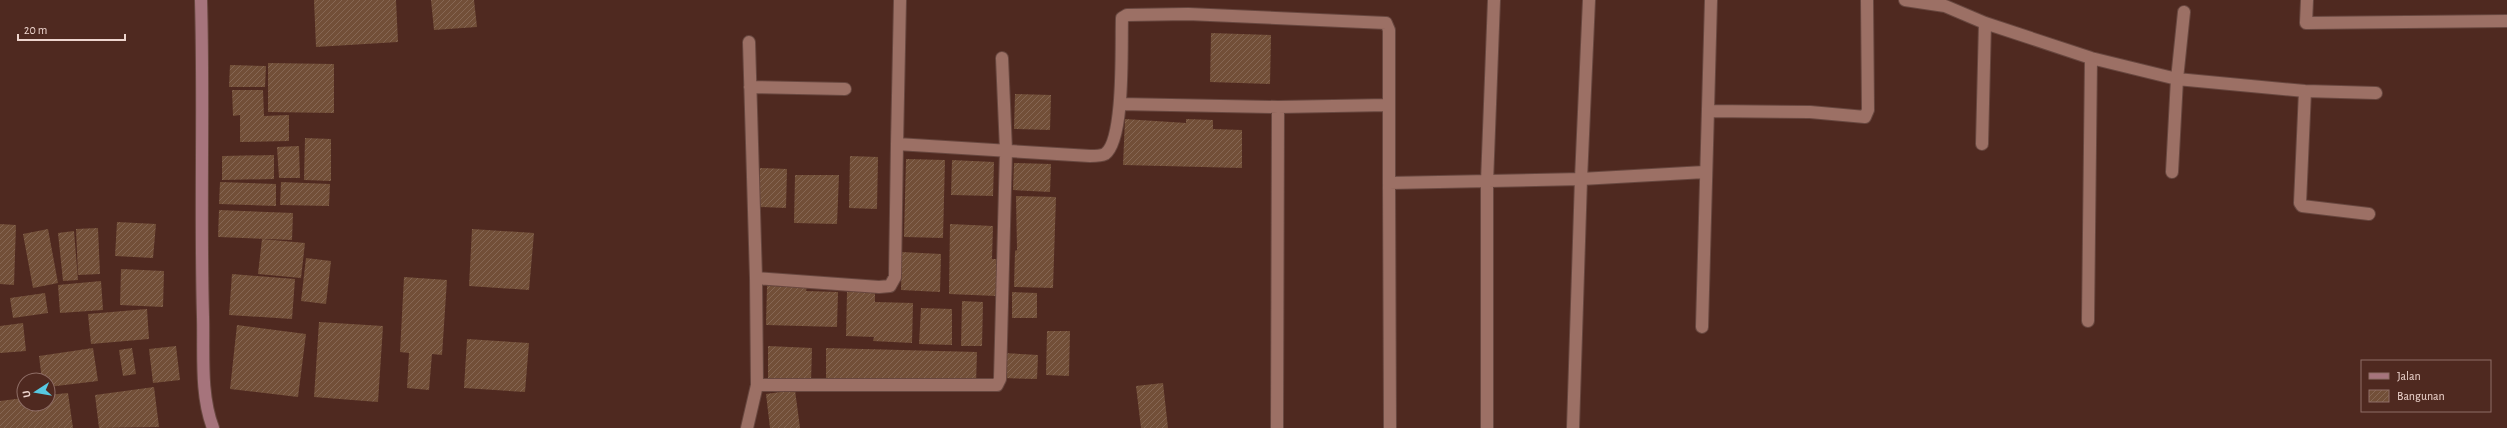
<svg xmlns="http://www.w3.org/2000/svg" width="2507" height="428" font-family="'Alegreya Sans',sans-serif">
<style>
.building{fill:url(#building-hatch)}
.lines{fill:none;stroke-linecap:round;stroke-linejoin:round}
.street-casing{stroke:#68473f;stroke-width:14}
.secondary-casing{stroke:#68473f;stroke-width:14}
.street{stroke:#9c7065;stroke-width:12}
.secondary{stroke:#a6747c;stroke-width:12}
</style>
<defs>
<pattern id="building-hatch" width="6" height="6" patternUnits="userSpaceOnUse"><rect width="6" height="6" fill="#724f38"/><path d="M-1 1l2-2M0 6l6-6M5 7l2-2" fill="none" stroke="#866754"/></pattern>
</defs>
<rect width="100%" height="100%" fill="#4f2920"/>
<!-- building -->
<path class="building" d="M 314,0 L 396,0 L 398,42 L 316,47 Z
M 431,0 L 474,0 L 477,27 L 434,30 Z
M 1211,33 L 1271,35 L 1270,84 L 1210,82 Z
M 268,63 L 334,64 L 334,113 L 268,112 Z
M 230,65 L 266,66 L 265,87 L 229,87 Z
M 232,90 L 263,90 L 264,116 L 289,115 L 289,141 L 240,142 L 240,115 L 233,116 Z
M 1015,94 L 1051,95 L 1050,130 L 1014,129 Z
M 1125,119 L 1186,123 L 1186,119 L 1213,120 L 1213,129 L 1242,130 L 1242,168 L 1123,165 Z
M 305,138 L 331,139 L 331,181 L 304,180 Z
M 299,146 L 300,178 L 279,178 L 277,147 Z
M 274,155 L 274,179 L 222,180 L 222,156 Z
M 850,156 L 878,157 L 877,209 L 849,208 Z
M 906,159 L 945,160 L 943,238 L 904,237 Z
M 952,160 L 994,162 L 993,196 L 951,195 Z
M 1014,163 L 1051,164 L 1050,192 L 1013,190 Z
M 760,168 L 787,169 L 786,208 L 759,207 Z
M 795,175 L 839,175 L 837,224 L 794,223 Z
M 220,182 L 276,184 L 276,206 L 219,204 Z
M 281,182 L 330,184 L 329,206 L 280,205 Z
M 1016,196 L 1056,197 L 1053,288 L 1014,287 L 1015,251 L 1017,250 Z
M 219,210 L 293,213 L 292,240 L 218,237 Z
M 117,222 L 156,224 L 153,258 L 115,256 Z
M 0,224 L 16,225 L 14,285 L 0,284 Z
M 950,224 L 993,226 L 992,259 L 997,259 L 996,296 L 949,294 Z
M 98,228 L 100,274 L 78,275 L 76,229 Z
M 48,229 L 58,283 L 33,288 L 23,234 Z
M 472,229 L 534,233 L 529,290 L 469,286 Z
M 74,231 L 78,280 L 63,281 L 58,233 Z
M 262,239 L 305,243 L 301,278 L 258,274 Z
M 902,252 L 941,254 L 940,292 L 901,290 Z
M 306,258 L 331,261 L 326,304 L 301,301 Z
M 121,269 L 164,271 L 163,307 L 120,305 Z
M 232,274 L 295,279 L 292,319 L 229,315 Z
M 404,277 L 447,280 L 442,355 L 432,354 L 429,390 L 407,388 L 409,353 L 400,352 Z
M 101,281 L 103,310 L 60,313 L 58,285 Z
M 767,286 L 807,287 L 806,291 L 838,292 L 837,327 L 766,325 Z
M 847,292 L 875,292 L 875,302 L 913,303 L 912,343 L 873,341 L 874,337 L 846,336 Z
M 1012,292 L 1037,293 L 1037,318 L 1012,318 Z
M 45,293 L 48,313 L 13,318 L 10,298 Z
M 962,301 L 983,302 L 982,346 L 961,346 Z
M 921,308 L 952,309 L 952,345 L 919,344 Z
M 147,309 L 149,339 L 91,344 L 88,314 Z
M 319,322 L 383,326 L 378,402 L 314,397 Z
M 23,323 L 26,351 L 0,353 L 0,326 Z
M 237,325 L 306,334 L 298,397 L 230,389 Z
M 1047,331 L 1070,331 L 1069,376 L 1046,375 Z
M 467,339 L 529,343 L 525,392 L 464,388 Z
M 176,346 L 180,380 L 153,383 L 149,349 Z
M 768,346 L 812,348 L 811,382 L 768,381 Z
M 93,348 L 98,381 L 48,387 L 48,380 L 42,380 L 39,356 Z
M 132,348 L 136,374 L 123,376 L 119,350 Z
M 826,348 L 977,352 L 976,384 L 826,380 Z
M 1003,353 L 1038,355 L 1037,379 L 1003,378 Z
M 1163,383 L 1168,428 L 1141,428 L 1136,386 Z
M 154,387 L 159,427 L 99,428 L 95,395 Z
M 795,390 L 800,428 L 770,428 L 766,394 Z
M 68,393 L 73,428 L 0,428 L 0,401 L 24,398 L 24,404 L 48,404 L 48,395 Z"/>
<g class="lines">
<defs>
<path id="street" d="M 1905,0 L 1945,6 L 1985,23 L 2091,58 L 2177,79 L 2305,91 L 2376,93
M 2307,0 L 2306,23 L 2507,21
M 749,42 L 756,278
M 750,87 L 845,89
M 2305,91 L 2300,203 L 2302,206 L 2369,214
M 1120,104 L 1278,107 L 1277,428
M 1278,107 L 1388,105
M 1708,111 L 1810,112 L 1865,117 L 1868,110 L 1867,0
M 897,144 L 900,0
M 1982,144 L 1985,23
M 2172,172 L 2177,79 L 2184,12
M 1389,183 L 1390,428
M 2088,321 L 2091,58
M 1702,327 L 1711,0
M 757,385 L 997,385 L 1000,379 L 1006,150 L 1002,58
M 747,428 L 757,385 L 756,278 L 879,287 L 890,286 L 895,277 L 897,144 L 1090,156 C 1095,156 1101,156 1105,154 C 1125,140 1121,44 1122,18 L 1127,15 L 1188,14 L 1386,23 L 1389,30 L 1389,183 L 1581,179 L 1705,172
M 1487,428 L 1487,182 L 1494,0
M 1573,428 L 1581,179 L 1589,0"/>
<path id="secondary" d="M 201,0 C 204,106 200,212 203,317 C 204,353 200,394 213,428"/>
</defs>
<!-- street casing -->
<use href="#street" class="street-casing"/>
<!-- secondary casing -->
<use href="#secondary" class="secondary-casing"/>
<!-- street -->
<use href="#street" class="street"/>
<!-- secondary -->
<use href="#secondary" class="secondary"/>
</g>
<!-- legend -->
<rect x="2361" y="360" width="130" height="52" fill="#4f2920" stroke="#8f6e66"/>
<rect x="2369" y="373" width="20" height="6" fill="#a6747c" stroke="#8f6e66"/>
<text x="2397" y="380" font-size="12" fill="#eed5ce">Jalan</text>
<rect x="2369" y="390" width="20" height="12" fill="url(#building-hatch)" stroke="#8f6e66"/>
<text x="2397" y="400" font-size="12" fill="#eed5ce">Bangunan</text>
<!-- north arrow -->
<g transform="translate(36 392) rotate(258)"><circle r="19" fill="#4f2920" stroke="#8f6e66"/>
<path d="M0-3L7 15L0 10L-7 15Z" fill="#57c9e2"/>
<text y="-6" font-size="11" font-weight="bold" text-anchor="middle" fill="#eed5ce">U</text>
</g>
<!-- scale -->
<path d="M18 34v6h107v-6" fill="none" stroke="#eed5ce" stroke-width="2"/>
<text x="24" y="34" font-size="12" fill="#eed5ce" stroke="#4f2920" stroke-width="3" paint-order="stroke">20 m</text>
</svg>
